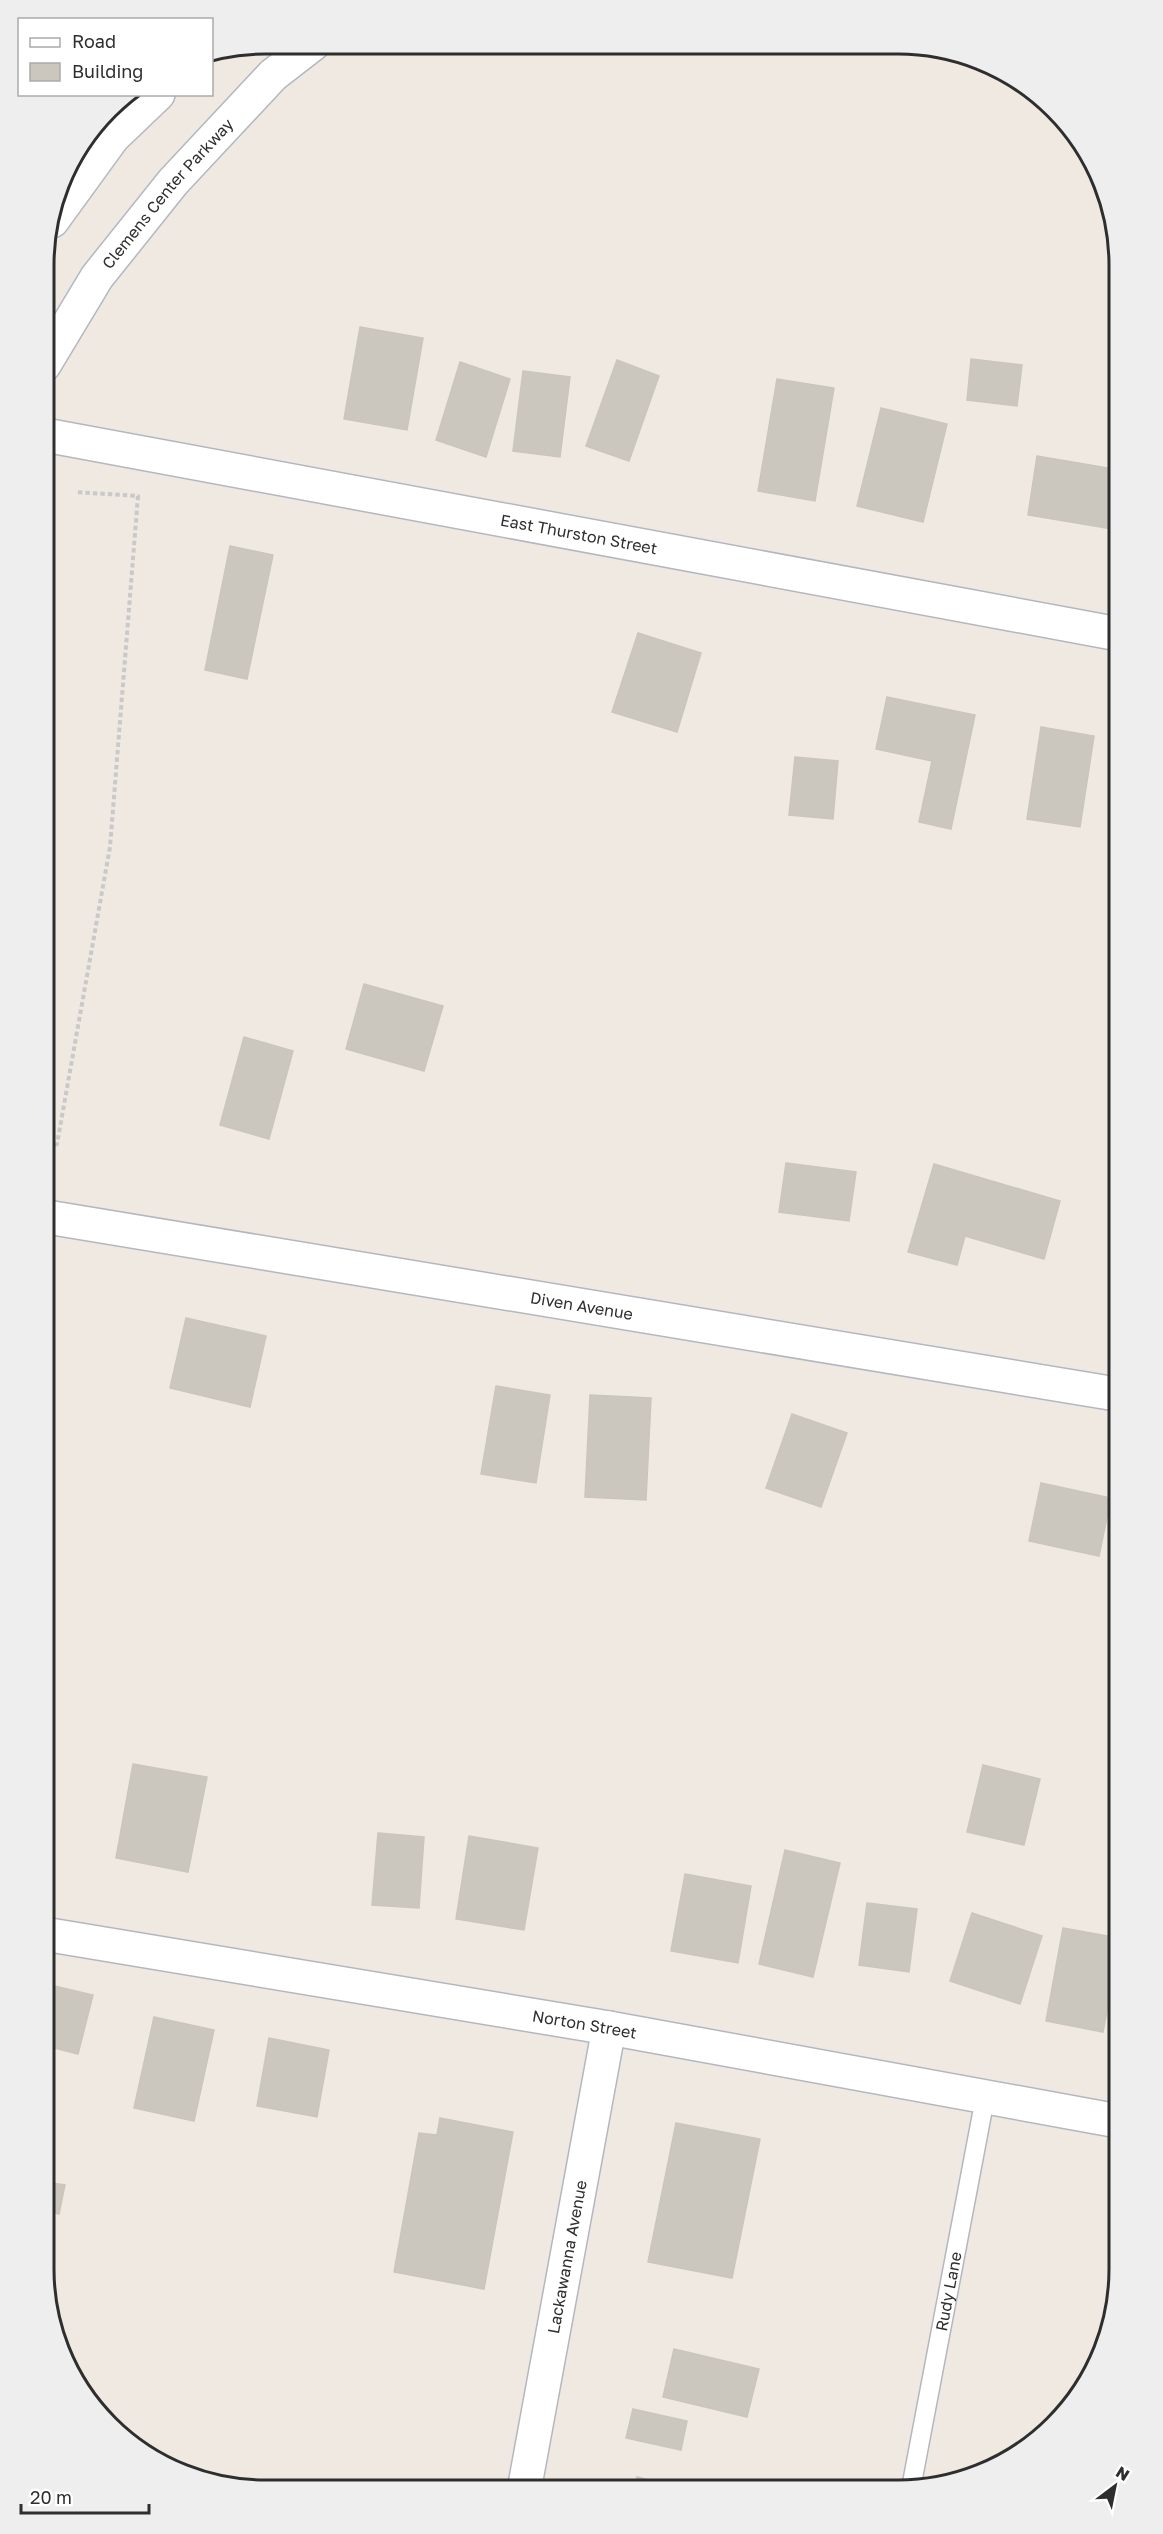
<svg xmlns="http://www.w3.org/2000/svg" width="1163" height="2534" font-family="'Golos Text',sans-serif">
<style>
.building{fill:#cbc7bf;stroke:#cbc5ba;stroke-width:1.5}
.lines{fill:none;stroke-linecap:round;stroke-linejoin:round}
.service-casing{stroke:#b4b7c1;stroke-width:21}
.minor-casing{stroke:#b4b7c1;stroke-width:36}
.secondary-casing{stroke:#b4b7c1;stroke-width:36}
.path{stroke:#c9c9c9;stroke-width:4;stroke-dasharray:4.5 3;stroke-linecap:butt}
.service{stroke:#fff;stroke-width:18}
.minor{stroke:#fff;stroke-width:33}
.secondary{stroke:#fff;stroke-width:33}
.labels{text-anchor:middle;stroke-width:5;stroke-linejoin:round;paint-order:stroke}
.street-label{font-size:16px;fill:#2e2e2e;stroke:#fff}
.rim{fill:none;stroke:#2e2e2e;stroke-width:3}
</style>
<rect width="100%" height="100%" fill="#efe9e1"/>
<!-- building -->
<path class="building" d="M 360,327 L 423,338 L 407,430 L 344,419 Z
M 971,359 L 1022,365 L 1017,406 L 967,400 Z
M 617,360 L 659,376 L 629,461 L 586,446 Z
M 460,362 L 510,379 L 486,457 L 436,440 Z
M 523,371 L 570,377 L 560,457 L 513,451 Z
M 777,379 L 834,388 L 815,501 L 758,491 Z
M 881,408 L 947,424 L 923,522 L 857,506 Z
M 1037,456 L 1113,469 L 1113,529 L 1028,515 Z
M 230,546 L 273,555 L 247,679 L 205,670 Z
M 638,633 L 701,653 L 677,732 L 612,712 Z
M 887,697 L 975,715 L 951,829 L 919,822 L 932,761 L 876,749 Z
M 1041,727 L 1094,736 L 1080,827 L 1027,819 Z
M 795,757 L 838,761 L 833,819 L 789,815 Z
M 364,984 L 443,1006 L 424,1071 L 346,1049 Z
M 244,1037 L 293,1051 L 269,1139 L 220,1125 Z
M 786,1163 L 856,1172 L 849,1221 L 779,1212 Z
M 934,1164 L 1060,1201 L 1044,1259 L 965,1236 L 957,1265 L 908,1252 Z
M 186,1318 L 266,1336 L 250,1407 L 170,1388 Z
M 496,1386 L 550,1395 L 536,1483 L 481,1474 Z
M 590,1395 L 651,1398 L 646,1500 L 585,1497 Z
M 792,1414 L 847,1433 L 821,1507 L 766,1488 Z
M 1041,1483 L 1111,1498 L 1099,1556 L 1029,1541 Z
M 133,1764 L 207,1777 L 188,1872 L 116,1858 Z
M 983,1765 L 1040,1779 L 1024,1845 L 967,1832 Z
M 378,1833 L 424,1837 L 419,1908 L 372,1905 Z
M 469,1836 L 538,1848 L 524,1930 L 456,1919 Z
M 785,1850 L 840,1863 L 813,1977 L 759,1964 Z
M 685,1874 L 751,1886 L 738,1963 L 671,1951 Z
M 867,1903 L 917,1909 L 909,1972 L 859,1965 Z
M 972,1913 L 1042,1936 L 1020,2004 L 950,1981 Z
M 1063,1928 L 1118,1938 L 1118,1951 L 1103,2032 L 1046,2021 Z
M 50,1985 L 93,1995 L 78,2054 L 50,2047 Z
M 154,2017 L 214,2030 L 194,2121 L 134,2108 Z
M 269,2038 L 329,2050 L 317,2117 L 257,2106 Z
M 440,2118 L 513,2132 L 484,2289 L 394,2272 L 419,2133 L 437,2135 Z
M 676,2123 L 760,2139 L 732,2278 L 648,2262 Z
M 51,2183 L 65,2185 L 59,2214 L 51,2212 Z
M 674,2349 L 759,2369 L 747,2417 L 663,2397 Z
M 633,2409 L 687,2421 L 681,2450 L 626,2438 Z
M 637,2477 L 665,2484 L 635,2484 Z"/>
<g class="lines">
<defs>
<g id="service">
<path id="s1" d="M 912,2483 L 985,2098"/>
</g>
<g id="minor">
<path id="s2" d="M 45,435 L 1113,633"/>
<path id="s3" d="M 47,1217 L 1116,1394"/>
<path id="s4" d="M 50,1935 L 609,2028 L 1118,2121"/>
<path id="s5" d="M 525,2485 L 609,2028"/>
</g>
<g id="secondary">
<path d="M 52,221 L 113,137 L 158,94"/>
<path id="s6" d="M 44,365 L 97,277 L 173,182 L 273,75 L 313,44"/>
</g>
</defs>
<!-- service casing -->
<use href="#service" class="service-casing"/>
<!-- minor casing -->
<use href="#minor" class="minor-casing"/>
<!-- secondary casing -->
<use href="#secondary" class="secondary-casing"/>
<!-- path -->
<path class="path" d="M 47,1147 L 57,1144 L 110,847 L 138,496 L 75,492"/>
<!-- service -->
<use href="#service" class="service"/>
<!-- minor -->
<use href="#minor" class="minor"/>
<!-- secondary -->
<use href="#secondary" class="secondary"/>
</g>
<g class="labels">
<!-- street labels -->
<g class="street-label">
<text dy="6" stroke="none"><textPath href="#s6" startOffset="212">Clemens Center Parkway</textPath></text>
<text dy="6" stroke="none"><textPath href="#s2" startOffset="543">East Thurston Street</textPath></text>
<text dy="6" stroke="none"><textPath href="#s3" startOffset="542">Diven Avenue</textPath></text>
<text dy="6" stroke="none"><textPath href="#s4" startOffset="542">Norton Street</textPath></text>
<text dy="6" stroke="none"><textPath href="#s5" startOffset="232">Lackawanna Avenue</textPath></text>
<text dy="6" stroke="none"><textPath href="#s1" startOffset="195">Rudy Lane</textPath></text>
</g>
</g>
<!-- crop -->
<path d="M0 0H1163V2534H0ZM265 54H898A211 211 0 0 1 1109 265V2269A211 211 0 0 1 898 2480H265A211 211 0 0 1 54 2269V265A211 211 0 0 1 265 54Z" fill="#eee" fill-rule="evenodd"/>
<path class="rim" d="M265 54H898A211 211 0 0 1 1109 265V2269A211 211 0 0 1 898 2480H265A211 211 0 0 1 54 2269V265A211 211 0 0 1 265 54Z"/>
<!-- legend -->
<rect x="18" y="18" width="195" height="78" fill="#ffffff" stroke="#ababab" stroke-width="1.5"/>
<rect x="30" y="38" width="30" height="9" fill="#ffffff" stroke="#ababab" stroke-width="1.5"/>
<text x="72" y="48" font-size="18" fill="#2e2e2e">Road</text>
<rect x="30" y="63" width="30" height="18" fill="#cbc7bf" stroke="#ababab" stroke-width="1.5"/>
<text x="72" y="78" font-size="18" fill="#2e2e2e">Building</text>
<!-- north arrow -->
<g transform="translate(1115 2486) rotate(32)" stroke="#ffffff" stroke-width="4.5" paint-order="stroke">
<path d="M0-4.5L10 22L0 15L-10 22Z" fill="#2e2e2e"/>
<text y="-9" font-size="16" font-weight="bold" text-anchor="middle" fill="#2e2e2e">N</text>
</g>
<!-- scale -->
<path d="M21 2504v9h128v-9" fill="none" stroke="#2e2e2e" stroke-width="3"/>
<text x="30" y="2504" font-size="18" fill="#2e2e2e" stroke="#ffffff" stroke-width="4.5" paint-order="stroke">20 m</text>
</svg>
